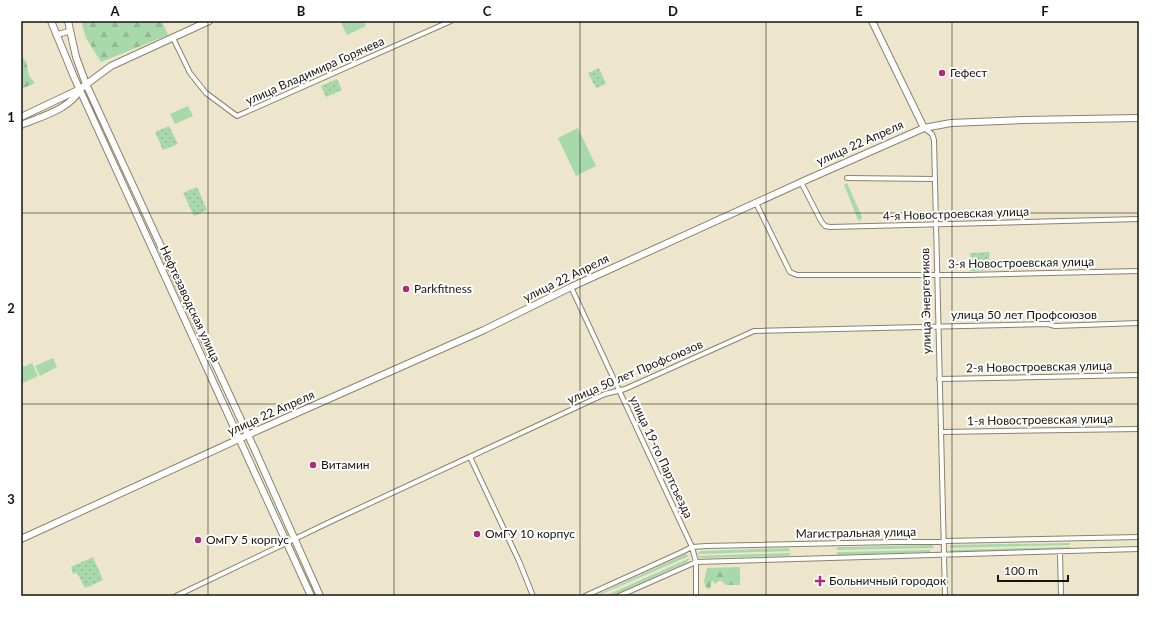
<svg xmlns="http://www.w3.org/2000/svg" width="1160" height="617" font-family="Lato,sans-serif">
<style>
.grass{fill:#a8d9aa}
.forest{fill:url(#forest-firs)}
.park{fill:url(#park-dots)}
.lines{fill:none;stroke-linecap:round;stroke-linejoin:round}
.minor-casing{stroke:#8a836c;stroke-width:6}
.tertiary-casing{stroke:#8a836c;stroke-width:7}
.secondary-casing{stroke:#8a836c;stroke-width:8}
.minor{stroke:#fff;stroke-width:4}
.tertiary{stroke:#fff;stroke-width:5}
.secondary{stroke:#fff;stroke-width:6}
.grid{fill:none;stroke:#17140b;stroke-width:1;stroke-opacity:0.55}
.poi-dot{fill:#ac2c79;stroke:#fff;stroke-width:1.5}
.labels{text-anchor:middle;stroke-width:4;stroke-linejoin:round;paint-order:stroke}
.street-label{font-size:12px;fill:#17140b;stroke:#fff}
.poi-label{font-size:12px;fill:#17140b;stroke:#fff;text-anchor:start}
.neatline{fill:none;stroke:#17140b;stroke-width:1.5}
.grid-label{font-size:13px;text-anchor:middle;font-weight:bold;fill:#17140b}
</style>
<defs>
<pattern id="forest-firs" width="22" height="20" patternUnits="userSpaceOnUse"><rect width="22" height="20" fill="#a8d9aa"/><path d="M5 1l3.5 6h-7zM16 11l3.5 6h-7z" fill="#90b991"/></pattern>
<pattern id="park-dots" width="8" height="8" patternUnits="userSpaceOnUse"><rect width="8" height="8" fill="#a8d9aa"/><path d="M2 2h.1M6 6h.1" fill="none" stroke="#90b991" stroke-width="1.8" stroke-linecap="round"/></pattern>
</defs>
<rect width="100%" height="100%" fill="#ede5cc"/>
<!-- grass -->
<path class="grass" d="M 340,21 L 363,21 L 366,26 L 347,35 Z
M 188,106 L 193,116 L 175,124 L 170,114 Z
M 578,128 L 596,166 L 576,176 L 558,138 Z
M 847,183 L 862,217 L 860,221 L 858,220 L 844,185 Z
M 53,358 L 57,367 L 40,376 L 35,366 Z
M 32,363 L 38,376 L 21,384 L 21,368 Z
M 1070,543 L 1070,545 L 950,548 L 950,545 Z
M 933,545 L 933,548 L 837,550 L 837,547 L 847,547 Z
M 1070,547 L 1070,549 L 950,552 L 950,550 Z
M 788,548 L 791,551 L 697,554 L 701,551 Z
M 930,550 L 930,552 L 837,555 L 837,552 Z
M 791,553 L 789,556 L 700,558 L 697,556 Z
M 686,554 L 689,556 L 597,596 L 601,593 Z
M 690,558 L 687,562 L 612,596 L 605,596 Z"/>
<!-- forest -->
<path class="forest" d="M 81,21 L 162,21 L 168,35 L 101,62 L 86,38 Z
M 21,56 L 26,61 L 29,76 L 35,83 L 21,89 Z
M 740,567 L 740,585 L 726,585 L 720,580 L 715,584 L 712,580 L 710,589 L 706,588 L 704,582 L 707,568 Z"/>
<!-- park -->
<path class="park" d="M 599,68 L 606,84 L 596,88 L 588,73 Z
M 337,79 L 342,90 L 326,97 L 321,86 Z
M 169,126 L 178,144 L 163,150 L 155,132 Z
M 197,187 L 207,210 L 194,216 L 183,193 Z
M 989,252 L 990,270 L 970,271 L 970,253 Z
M 93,557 L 103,580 L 85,588 L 77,573 L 73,574 L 71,567 Z"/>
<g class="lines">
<defs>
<path id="minor" d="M 173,38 L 190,73 L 206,93 L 237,116 L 451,21
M 924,128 L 932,134 L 934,140 L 945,596
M 847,178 L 934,179
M 801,182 L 821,221 L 825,226 L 830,227 L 1139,219
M 756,203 L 790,272 L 797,275 L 967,275 L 1139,271
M 571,287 L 692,547 L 696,562 L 696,596
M 939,379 L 1139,375
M 941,432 L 1139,429
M 470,457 L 519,561 L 533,596
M 1060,552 L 1061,596
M 176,596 L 334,520 L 605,394 L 625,389 L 754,331 L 1048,324 L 1055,326 L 1139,323
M 585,596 L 682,552 L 692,547 L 706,546 L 1139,537
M 619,596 L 696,562 L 1139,549"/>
<path id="tertiary" d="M 56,35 L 70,31"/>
<path id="secondary" d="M 51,21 L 74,77 L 311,596
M 68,21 L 76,57 L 86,84 L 254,448 L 320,596
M 872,21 L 924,128
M 21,117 L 80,89 L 111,66 L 209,21
M 21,125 C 40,117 71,109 80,89
M 21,539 L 263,428 L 484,330 L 571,287 L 806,180 L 924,128 L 951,123 L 1024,120 L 1139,118"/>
</defs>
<!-- minor casing -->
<use href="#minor" class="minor-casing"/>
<!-- tertiary casing -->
<use href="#tertiary" class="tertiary-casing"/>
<!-- secondary casing -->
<use href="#secondary" class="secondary-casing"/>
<!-- minor -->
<use href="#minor" class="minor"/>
<!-- tertiary -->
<use href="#tertiary" class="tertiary"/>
<!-- secondary -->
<use href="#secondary" class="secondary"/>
</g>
<!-- grid -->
<path class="grid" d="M 208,21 L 208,596M 394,21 L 394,596M 580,21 L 580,596M 766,21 L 766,596M 952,21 L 952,596M 21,213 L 1139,213M 21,404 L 1139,404"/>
<!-- markers -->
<g class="poi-dot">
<circle cx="942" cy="73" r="4"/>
<circle cx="406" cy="289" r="4"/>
<circle cx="313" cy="465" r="4"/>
<circle cx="477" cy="534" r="4"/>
<circle cx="198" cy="540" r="4"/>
<path d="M818 575h4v4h4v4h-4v4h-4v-4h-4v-4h4z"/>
</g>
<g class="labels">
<!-- street labels -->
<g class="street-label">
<text transform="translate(315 71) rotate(-24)" y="4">улица Владимира Горячева</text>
<text transform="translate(860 143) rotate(-24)" y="4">улица 22 Апреля</text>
<text transform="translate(956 214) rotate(-2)" y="4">4-я Новостроевская улица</text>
<text transform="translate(1021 263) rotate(-1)" y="4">3-я Новостроевская улица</text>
<text transform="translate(566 278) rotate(-26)" y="4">улица 22 Апреля</text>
<text transform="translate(926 301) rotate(-91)" y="4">улица Энергетиков</text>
<text transform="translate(190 304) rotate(65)" y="4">Нефтезаводская улица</text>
<text x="1024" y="319">улица 50 лет Профсоюзов</text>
<text transform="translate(1039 367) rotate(-1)" y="4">2-я Новостроевская улица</text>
<text transform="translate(635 372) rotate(-23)" y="4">улица 50 лет Профсоюзов</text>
<text transform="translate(271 413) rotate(-24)" y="4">улица 22 Апреля</text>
<text transform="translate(1040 420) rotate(-1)" y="4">1-я Новостроевская улица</text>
<text transform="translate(661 457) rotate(65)" y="4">улица 19-го Партсъезда</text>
<text transform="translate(856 533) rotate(-1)" y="4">Магистральная улица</text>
</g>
<!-- poi labels -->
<g class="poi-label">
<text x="950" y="77">Гефест</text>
<text x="414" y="293">Parkfitness</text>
<text x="321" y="469">Витамин</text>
<text x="485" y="538">ОмГУ 10 корпус</text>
<text x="206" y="544">ОмГУ 5 корпус</text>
<text x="829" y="585">Больничный городок</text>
</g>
</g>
<!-- border -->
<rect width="1160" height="617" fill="none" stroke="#ffffff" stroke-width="44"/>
<!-- scale -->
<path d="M998 575v6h70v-6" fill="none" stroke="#17140b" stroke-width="2"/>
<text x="1004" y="575" font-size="12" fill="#17140b" stroke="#ffffff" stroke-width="3" paint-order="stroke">100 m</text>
<rect x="22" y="22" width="1116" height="573" class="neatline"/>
<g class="grid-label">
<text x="115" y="16">A</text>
<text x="301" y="16">B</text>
<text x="487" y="16">C</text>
<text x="673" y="16">D</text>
<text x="859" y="16">E</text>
<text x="1045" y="16">F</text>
<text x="11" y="122">1</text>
<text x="11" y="313">2</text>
<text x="11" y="504">3</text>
</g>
</svg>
